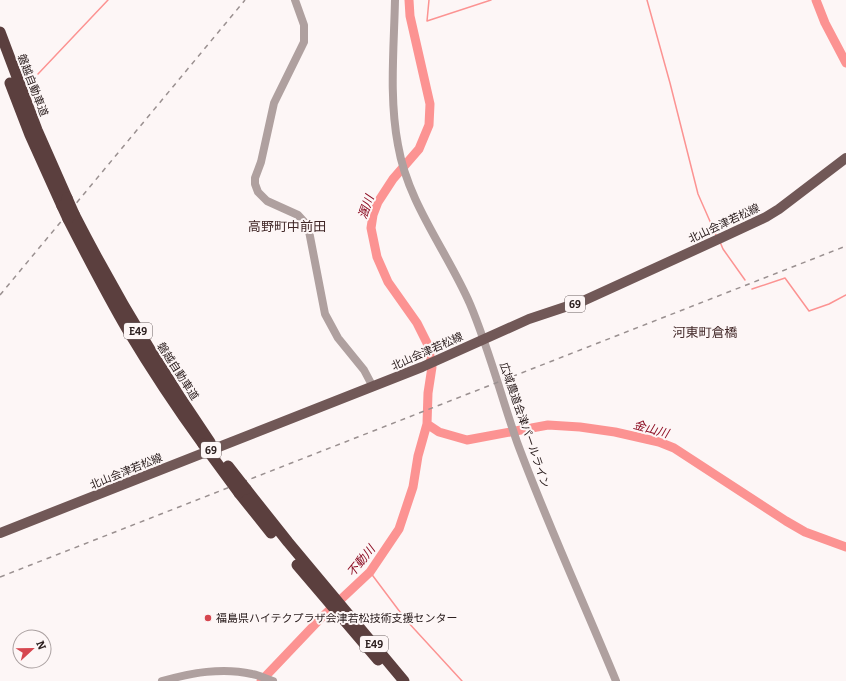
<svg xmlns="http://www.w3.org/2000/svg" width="846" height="681" font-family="Bitter,'Noto Sans JP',serif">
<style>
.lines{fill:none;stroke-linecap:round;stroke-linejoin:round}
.stream{stroke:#fc9392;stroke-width:1.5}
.river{stroke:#fc9392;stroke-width:9}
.minor{stroke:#afa09f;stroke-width:8}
.major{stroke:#715857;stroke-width:10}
.highway{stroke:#5b3f3e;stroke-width:11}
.rail{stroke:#9a9090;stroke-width:1.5;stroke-dasharray:5 5;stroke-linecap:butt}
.highway-bridge{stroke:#5b3f3e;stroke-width:11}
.poi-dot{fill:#d6464f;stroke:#fdf6f6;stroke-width:1.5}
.labels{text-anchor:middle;stroke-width:4;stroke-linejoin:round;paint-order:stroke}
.shield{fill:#fdf6f6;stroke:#6b6060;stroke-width:1}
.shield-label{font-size:10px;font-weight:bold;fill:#2d2020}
.street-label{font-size:11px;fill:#2d2020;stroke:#fdf6f6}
.poi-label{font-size:11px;fill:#2d2020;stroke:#fdf6f6;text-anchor:start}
.water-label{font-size:12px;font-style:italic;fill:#8c0c22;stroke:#fdf6f6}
.quarter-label{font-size:13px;fill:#412727;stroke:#fdf6f6}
</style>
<rect width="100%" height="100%" fill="#fdf6f6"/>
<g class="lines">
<!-- stream -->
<path class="stream" d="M 429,0 L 427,21 L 491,0
M 647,0 L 670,83 L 698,194 L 716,235
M 38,74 L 108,0
M 720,242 L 723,249 L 745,280
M 752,289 L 785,278 L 809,311 L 829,304 L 846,295
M 370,572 L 406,620 L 462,681"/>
<!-- river -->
<path class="river" d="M 816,0 L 825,23 L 846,63
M 427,424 L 439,432 L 467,440 L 548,425 L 580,427 L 615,432 L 659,442 L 674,448 L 786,521 L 805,532 L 846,547
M 261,681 L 321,618 L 370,572 L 399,529 L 413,487 L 418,456 L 427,424 L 428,393 L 432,367 L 428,345 L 417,323 L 388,282 L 377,257 L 371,228 L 373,215 L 378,202 L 393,179 L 419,149 L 429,125 L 430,104 L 410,16 L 409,0"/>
<!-- minor -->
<path class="minor" d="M 295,0 L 304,25 L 304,42 L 274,103 L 261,162 L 255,178 L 255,184 L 258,192 L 267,201 L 298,215 L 308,226 L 325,314 L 338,338 L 364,370 L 373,387
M 395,0 C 394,48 389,98 398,145 C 408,204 447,251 470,304 C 489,349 501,396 517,442 C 547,523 583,601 616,681
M 162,681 C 191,673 222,667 252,674 C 259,675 266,679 273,681"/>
<!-- major -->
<path class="major" d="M 0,533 L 422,367 L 529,319 L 583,301 L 721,238 L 766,217 L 779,209 L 846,158"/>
<!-- highway -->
<path class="highway" d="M 0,32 L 37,130 L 67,198
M 10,83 L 30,135 L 62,206
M 74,214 C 115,294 159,368 210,442
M 68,219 C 87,256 106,293 127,329 C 151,369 176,407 203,444
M 246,489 L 288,542 L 404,681
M 239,493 L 271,533
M 297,565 L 378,660"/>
<!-- rail -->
<path class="rail" d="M 0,295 L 245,0
M 0,577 L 846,246"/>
<!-- highway-bridge -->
<path class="highway-bridge" d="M 67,198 L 74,214
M 62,206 L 68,219
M 203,444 L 239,493
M 228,466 L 246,489"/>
</g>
<!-- markers -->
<circle class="poi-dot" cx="208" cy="618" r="4"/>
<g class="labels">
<!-- shield labels -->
<g class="shield">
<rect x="565" y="296" width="20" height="16" rx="3"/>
<rect x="124" y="323" width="28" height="16" rx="3"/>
<rect x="201" y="442" width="20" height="16" rx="3"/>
<rect x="360" y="636" width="28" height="16" rx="3"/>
</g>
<g class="shield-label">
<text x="575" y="308">69</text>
<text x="138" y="335">E49</text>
<text x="211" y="454">69</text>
<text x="374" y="648">E49</text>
</g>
<!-- street labels -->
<g class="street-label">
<text transform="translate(33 85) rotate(69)" y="4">磐越自動車道</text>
<text transform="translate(724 223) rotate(-25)" y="4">北山会津若松線</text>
<text transform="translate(427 351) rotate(-24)" y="4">北山会津若松線</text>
<text transform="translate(178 371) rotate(57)" y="4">磐越自動車道</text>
<text transform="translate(525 425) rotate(71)" y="4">広域農道会津パールライン</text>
<text transform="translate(126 471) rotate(-22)" y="4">北山会津若松線</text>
</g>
<!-- poi labels -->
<g class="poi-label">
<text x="216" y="622">福島県ハイテクプラザ会津若松技術支援センター</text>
</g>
<!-- water labels -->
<g class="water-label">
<text transform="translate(366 207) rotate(-70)" y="4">溷川</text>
<text transform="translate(651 429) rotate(16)" y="4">金山川</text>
<text transform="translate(361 561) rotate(-51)" y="4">不動川</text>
</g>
<!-- quarter labels -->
<g class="quarter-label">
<text x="287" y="231">高野町中前田</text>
<text x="705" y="337">河東町倉橋</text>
</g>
</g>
<!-- north arrow -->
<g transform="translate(32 649) rotate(68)"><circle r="19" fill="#fdf6f6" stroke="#aaa0a0"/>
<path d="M0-3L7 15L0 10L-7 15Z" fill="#d6464f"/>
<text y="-6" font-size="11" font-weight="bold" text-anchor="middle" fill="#2d2020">N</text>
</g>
</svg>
